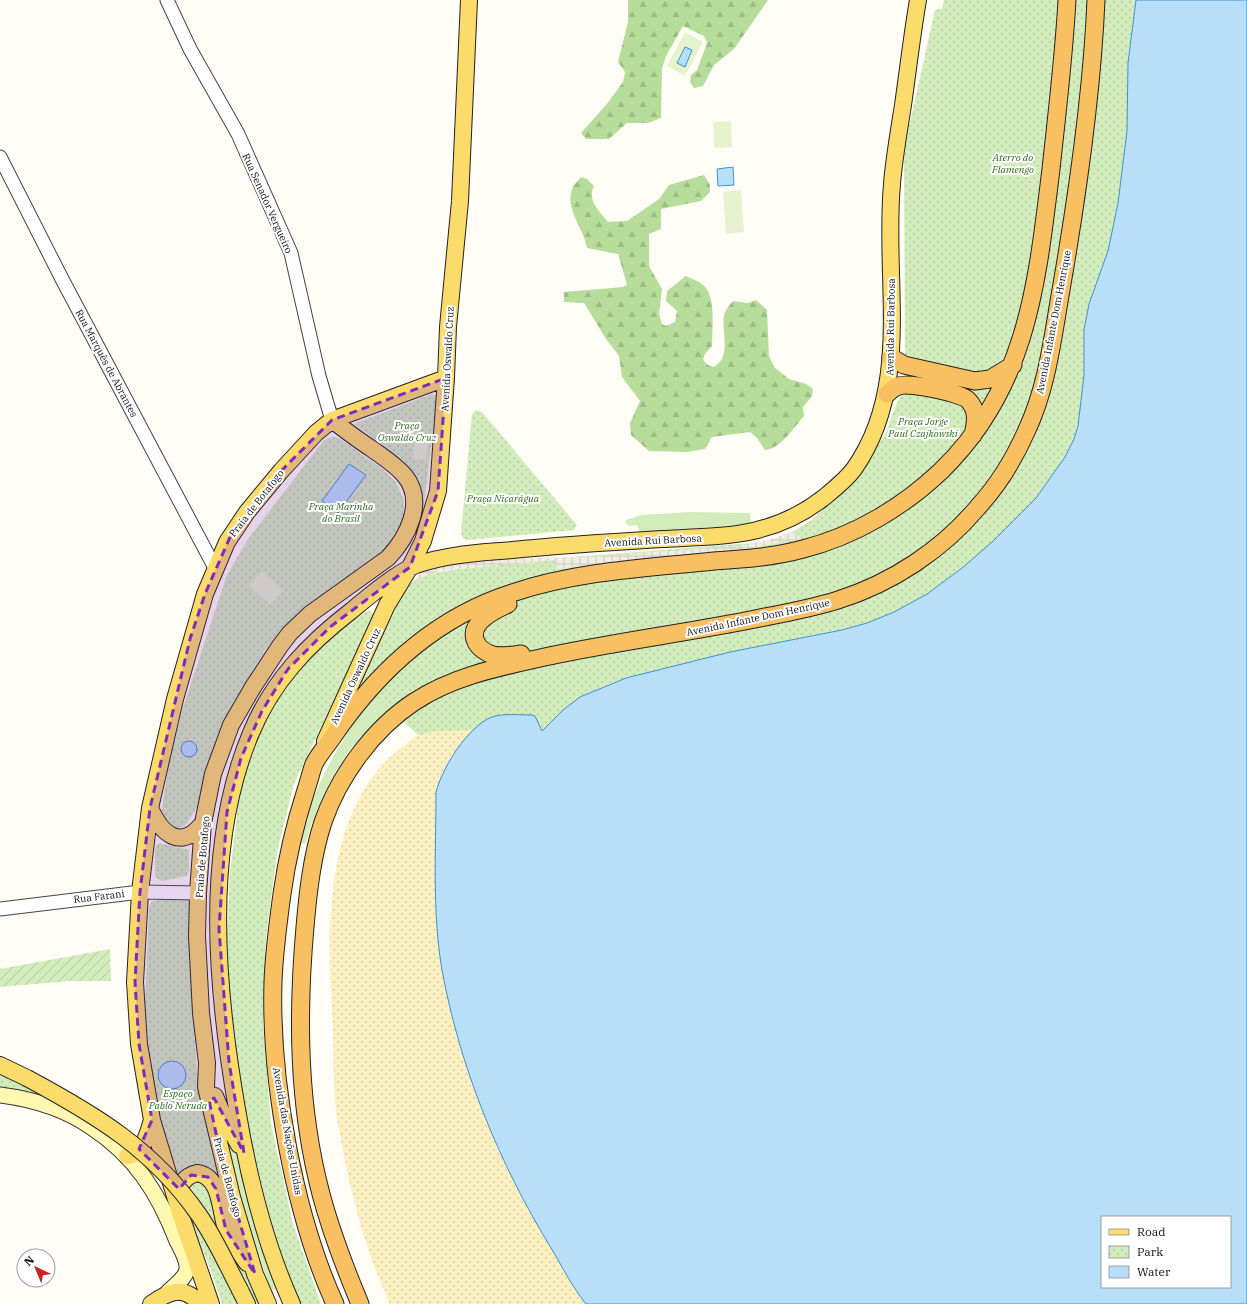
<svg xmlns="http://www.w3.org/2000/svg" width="1247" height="1304" font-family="'IBM Plex Serif',serif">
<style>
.grass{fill:#d3ecbc}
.forest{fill:url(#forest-firs)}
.sand{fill:url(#sand-dots)}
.park{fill:url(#park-dots)}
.garden{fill:url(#garden-furrows)}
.pitch{fill:#e5f2ce}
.plaza{fill:url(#plaza-grid)}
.water{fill:#b8def8;stroke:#3d92d1;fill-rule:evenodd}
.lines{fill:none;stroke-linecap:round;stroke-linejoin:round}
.tertiary-casing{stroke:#444;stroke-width:15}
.secondary-casing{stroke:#333;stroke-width:17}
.primary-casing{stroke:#222;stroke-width:18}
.trunk-casing{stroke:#222;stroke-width:19}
.tertiary{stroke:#fff;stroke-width:13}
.secondary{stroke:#fff8b0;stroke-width:15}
.primary{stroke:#fbdb69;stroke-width:16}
.trunk{stroke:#f9c062;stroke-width:17}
.primary-bridge-casing{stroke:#222;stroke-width:18;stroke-linecap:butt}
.primary-bridge{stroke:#fbdb69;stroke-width:16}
.marked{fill:#7b2cbf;fill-opacity:0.2;stroke:#7b2cbf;stroke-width:3;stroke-dasharray:8 5;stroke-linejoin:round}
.labels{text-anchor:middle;stroke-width:4;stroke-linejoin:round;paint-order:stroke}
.park-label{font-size:10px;font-style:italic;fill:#2c6c1e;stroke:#fff}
.street-label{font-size:10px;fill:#111;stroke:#fff}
</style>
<defs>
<pattern id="forest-firs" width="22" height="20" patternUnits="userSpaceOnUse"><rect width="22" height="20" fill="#b7dd9b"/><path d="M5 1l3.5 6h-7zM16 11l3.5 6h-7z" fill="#9cbd84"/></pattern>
<pattern id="sand-dots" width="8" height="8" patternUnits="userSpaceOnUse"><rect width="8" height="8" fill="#fcf0c0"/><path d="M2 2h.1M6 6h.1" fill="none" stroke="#d7cda4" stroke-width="1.8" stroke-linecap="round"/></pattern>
<pattern id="park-dots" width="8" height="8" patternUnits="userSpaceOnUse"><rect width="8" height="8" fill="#d3ecbc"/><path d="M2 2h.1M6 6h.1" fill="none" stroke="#b4c9a1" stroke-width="1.8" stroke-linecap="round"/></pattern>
<pattern id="garden-furrows" width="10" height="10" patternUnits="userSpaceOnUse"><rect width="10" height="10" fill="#d3ecbc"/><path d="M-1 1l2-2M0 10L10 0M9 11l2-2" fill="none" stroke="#b4c9a1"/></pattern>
<pattern id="plaza-grid" width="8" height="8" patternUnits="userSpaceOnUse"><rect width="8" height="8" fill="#f1ede2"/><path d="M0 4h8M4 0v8" fill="none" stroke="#cecac1"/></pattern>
</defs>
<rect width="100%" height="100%" fill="#fffdf5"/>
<!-- grass -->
<path class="grass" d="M 691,512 L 750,513 L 751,524 L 640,533 L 637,525 L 629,526 L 625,522 L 626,520 L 641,515 Z
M 382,688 L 395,704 C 345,747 325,781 305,844 L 301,843 C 313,783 343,733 382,688 Z
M 215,1106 L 239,1158 L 279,1287 L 271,1291 L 234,1181 Z"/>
<!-- forest -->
<path class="forest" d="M 628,0 L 768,0 L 734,49 L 714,65 L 703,86 L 694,88 L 690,82 L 691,75 L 697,70 L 707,43 L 704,36 L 683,26 L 666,56 L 662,68 L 661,118 L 648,123 L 627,123 L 609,139 L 586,139 L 581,133 L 606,105 L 623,82 L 625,72 L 618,62 L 628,22 Z
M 704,175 L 710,185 L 710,192 L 701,201 L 661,209 L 661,229 L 649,234 L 649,266 L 662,289 L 659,314 L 662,324 L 666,326 L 675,322 L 677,311 L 666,301 L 667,291 L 686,276 C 692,279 701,282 705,287 C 716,298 712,331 712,346 L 705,354 L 703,360 L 708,365 L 713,367 C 734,357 719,328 725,312 C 727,308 730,304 733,301 L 748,303 L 756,300 L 767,310 L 769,356 L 774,367 L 789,379 L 806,384 L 813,389 L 812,396 L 803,407 L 804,416 C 794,427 781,449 765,450 L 757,438 L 750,432 L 712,437 L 705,449 L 687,452 L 649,451 L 631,435 L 630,423 L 640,401 L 622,377 L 619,356 L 606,339 L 584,303 L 564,302 L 564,292 L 623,287 L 627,285 L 618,254 L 587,248 C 584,228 565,211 572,189 C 573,185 579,180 581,177 L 587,179 L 594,186 C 587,200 599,211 608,222 L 627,221 L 659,199 L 669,185 Z"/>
<!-- sand -->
<path class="sand" d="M 473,730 L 450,760 L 440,778 L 435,899 L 442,970 L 460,1044 L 475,1089 L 496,1146 L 580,1297 L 586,1304 L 390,1304 C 363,1247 348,1181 337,1119 C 333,1090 334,1059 333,1029 C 328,938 320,810 402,747 C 407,744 412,738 417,735 C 433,727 456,730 473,730 Z"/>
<!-- park -->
<path class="park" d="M 944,0 L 1136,0 L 1128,63 L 1127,131 L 1118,203 L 1108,251 L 1089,304 L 1084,330 L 1084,375 L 1078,426 L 1074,439 L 1065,457 L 1036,498 L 992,542 L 962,568 L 927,594 L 894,612 L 867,623 L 842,630 L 730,652 L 626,678 L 605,686 L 563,710 L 542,731 L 535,716 L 502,715 L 492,717 L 473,730 L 434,731 L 418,735 L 359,681 L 407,587 L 416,579 L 429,573 L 523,561 L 790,540 L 797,534 L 794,531 L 813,519 L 850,483 L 886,433 L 895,407 L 903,392 L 905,352 L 904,149 L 935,10 L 942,9 Z
M 432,394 L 436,396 L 437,400 L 423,512 L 421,511 C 423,490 419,475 403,460 L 354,424 Z
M 476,410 L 482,412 L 577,525 L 574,530 L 467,540 L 463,538 L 461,533 L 472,414 Z
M 332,437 L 339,438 L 384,470 L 396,482 L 404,501 L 404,510 L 400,528 L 390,547 L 286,628 L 266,649 L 250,674 L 237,701 L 198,806 L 185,826 L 174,830 L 161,815 L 168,768 L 182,711 L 227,575 L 248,539 L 324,440 Z
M 370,610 L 374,615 L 294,784 L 277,852 L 266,938 L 263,1025 L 271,1124 L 293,1224 L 321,1304 L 301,1304 L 277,1244 L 247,1127 L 232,1029 L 228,970 L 227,942 L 230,872 L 241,783 L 259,731 L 289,681 L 314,651 L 359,615 Z
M 159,843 L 189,850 L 189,871 L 186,876 L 162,881 L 155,877 L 155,848 Z
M 158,899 L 188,899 L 189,901 L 189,951 L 197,1072 L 221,1183 L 173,1178 L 151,1082 L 145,1005 L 149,909 L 151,902 Z
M 0,1072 L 57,1101 L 0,1089 Z
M 196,1180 L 208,1187 L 220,1229 L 252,1281 L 261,1304 L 222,1304 L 209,1265 L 187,1214 L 186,1186 Z"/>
<!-- garden -->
<path class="garden" d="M 110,949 L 111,981 L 69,981 L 0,987 L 0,969 Z"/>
<!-- pitch -->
<path class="pitch" d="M 685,32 L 703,42 L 685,76 L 667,66 Z
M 731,121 L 732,147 L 714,148 L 713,122 Z
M 741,190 L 744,232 L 726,234 L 723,192 Z
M 415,435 L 428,437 L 426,460 L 413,459 Z
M 262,571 L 283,591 L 270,605 L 249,586 Z"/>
<!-- plaza -->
<path class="plaza" d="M 794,531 L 801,538 L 754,548 L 635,559 L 557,569 L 556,560 L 438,571 L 416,580 L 407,588 L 421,573 L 443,565 L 506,559 L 599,556 L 740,546 L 769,540 Z"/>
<!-- water -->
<path class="water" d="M 1136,0 L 1247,0 L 1247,1304 L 586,1304 C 572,1287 562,1266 551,1248 C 499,1163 460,1068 442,970 C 432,911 436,851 436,792 C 442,768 468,726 492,717 C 504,713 519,715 532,715 L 535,716 L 542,731 L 563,710 L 580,697 L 626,678 L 730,652 L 842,630 L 867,623 L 894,612 L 927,594 L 962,568 L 992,542 L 1036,498 L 1065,457 L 1074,439 L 1078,426 L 1084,375 L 1084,330 L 1089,304 L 1108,251 L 1118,203 L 1127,131 L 1128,63 ZM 1102,1217 L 1230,1217 L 1230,1287 L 1102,1287 Z
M 685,47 L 692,50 L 685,67 L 677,63 Z
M 733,167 L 734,185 L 718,186 L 717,169 Z
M 349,464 L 366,475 L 338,513 L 322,501 Z
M181 749a8 8 0 1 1 16 0a8 8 0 1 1-16 0Z
M158 1075a14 14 0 1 1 28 0a14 14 0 1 1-28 0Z"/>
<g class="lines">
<defs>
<path id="tertiary" d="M 167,0 L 190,49 L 238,134 L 291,253 L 319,376 L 332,420
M 0,157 L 62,279 L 215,568
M 0,909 L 140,892 L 198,893"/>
<path id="secondary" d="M 0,1095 C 31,1099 65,1109 91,1127 C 135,1156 158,1192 177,1241 C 181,1249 188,1260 187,1269 C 186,1278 174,1286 168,1292"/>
<path id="primary" d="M 325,741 L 387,605 L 410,567 L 423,541 L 438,491 L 446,378 L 448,327 L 460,201 L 469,0
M 150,808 C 161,833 180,852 203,823
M 0,1065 L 27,1078
M 215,1096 L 225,1120 L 239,1145
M 127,1156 C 143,1155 148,1133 152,1120
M 179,1202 C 178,1188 182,1177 197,1173 C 221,1176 220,1211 226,1229 C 230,1241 240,1253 247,1263
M 240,1290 L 247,1304
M 151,1304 C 168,1292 183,1284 200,1304
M 211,1304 L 180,1213 L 152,1120 L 139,1044 L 135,982 L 140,892 L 150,808 L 175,699 L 205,594 L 227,542 L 247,512 L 281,471 L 316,433 L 332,420 L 446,378
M 268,1304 L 255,1274 L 232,1197 L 206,1087 L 207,1063 L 201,1013 L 197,936 L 198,893 L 203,823 L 213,774 L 231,725 L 253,687 L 280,646 L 290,633 L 310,614 L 388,558 C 407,538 426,502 405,476 C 396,465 383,457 372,449 C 358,440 345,430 332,420
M 292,1304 C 264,1242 248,1175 237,1109 C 216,989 203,847 251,733 C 272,682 308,644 351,611 C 368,597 396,573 416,565 C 447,554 479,553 512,550 C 562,545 612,542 662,539 C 722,536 771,538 822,499 C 833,490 845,481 854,469 C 913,385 883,280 892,184 C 894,158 899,131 903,105 C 908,70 912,35 918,0"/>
<path id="trunk" d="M 891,357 L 904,365 L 975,381 L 990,379 L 1013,365
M 887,394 C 890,391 895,387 899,386 C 909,382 961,393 968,400 C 978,410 976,422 973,435
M 508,604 C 495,610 467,623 476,642 C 479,648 486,653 493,655 C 501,657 512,655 521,654
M 335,1304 C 294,1214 270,1081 273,982 C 274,953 278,923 282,894 C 287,858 295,824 306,790 C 309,781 311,772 314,764 C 319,754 328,744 334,735 C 378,671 437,617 512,593 C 577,571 647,568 714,561 C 744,559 774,557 803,549 C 854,536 902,508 941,471 C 1028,387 1037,282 1051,169 C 1057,113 1064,56 1067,0
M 360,1304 C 345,1268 331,1232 321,1194 C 298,1107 297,1017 305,927 C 308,892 312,856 323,822 C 339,776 373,729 414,702 C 452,677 495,668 540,658 C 612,642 687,633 760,618 C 786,613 813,608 838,600 C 892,583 942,550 978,507 C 998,485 1014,459 1026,432 C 1048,386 1053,334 1062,284 C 1078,191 1092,95 1096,0"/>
</defs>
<!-- tertiary casing -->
<use href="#tertiary" class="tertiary-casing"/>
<!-- secondary casing -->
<use href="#secondary" class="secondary-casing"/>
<!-- primary casing -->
<use href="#primary" class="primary-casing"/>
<!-- trunk casing -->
<use href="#trunk" class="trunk-casing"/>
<!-- tertiary -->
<use href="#tertiary" class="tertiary"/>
<!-- secondary -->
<use href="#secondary" class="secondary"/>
<!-- primary -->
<use href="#primary" class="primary"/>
<!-- trunk -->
<use href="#trunk" class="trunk"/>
<defs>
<path id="primary-bridge" d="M 27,1078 C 96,1115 153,1149 199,1215 C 215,1238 227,1265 240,1290"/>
</defs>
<!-- primary-bridge casing -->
<use href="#primary-bridge" class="primary-bridge-casing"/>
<!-- primary-bridge -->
<use href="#primary-bridge" class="primary-bridge"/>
</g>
<!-- marked area -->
<path class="marked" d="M 446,378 L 438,491 L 410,567 L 330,627 L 288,669 L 262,711 L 241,758 L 227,812 L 219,929 L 229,1062 L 244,1153 L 214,1098 L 209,1100 L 222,1162 L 255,1274 L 226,1230 L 216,1189 L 208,1177 L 191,1175 L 179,1189 L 139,1149 L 152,1120 L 139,1044 L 135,982 L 140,892 L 150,808 L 190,639 L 205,594 L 231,535 L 281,471 L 332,420 Z"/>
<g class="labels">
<!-- park labels -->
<g class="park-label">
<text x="1013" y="161">Aterro do<tspan x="1013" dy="12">Flamengo</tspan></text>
<text x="923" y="425">Praça Jorge<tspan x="923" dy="12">Paul Czajkowski</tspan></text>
<text x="407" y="429">Praça<tspan x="407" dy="12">Oswaldo Cruz</tspan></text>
<text x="503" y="502">Praça Nicarágua</text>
<text x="341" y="510">Praça Marinha<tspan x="341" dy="12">do Brasil</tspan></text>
<text x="178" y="1097">Espaço<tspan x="178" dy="12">Pablo Neruda</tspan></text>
</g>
<!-- street labels -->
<g class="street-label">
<text transform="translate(268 203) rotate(66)" y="4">Rua Senador Vergueiro</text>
<text transform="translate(1053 322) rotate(-79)" y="4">Avenida Infante Dom Henrique</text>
<text transform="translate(890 327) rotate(-89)" y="4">Avenida Rui Barbosa</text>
<text transform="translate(447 359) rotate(-87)" y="4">Avenida Oswaldo Cruz</text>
<text transform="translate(107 363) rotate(62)" y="4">Rua Marquês de Abrantes</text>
<text transform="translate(256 503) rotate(-52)" y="4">Praia de Botafogo</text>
<text transform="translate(653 540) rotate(-3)" y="4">Avenida Rui Barbosa</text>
<text transform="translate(758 617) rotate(-12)" y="4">Avenida Infante Dom Henrique</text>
<text transform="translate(355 676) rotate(-65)" y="4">Avenida Oswaldo Cruz</text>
<text transform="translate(202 857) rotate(-85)" y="4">Praia de Botafogo</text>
<text transform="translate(99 896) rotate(-7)" y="4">Rua Farani</text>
<text transform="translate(288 1131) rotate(80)" y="4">Avenida das Nações Unidas</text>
<text transform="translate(228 1177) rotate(75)" y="4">Praia de Botafogo</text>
</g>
</g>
<!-- legend -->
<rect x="1101" y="1216" width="130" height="72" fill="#ffffff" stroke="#a0a0a0"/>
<rect x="1109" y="1229" width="20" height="6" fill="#fbdb69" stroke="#a0a0a0"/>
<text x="1137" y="1236" font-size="12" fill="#111111">Road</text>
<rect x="1109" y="1246" width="20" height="12" fill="url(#park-dots)" stroke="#a0a0a0"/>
<text x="1137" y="1256" font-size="12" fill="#111111">Park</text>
<rect x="1109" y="1266" width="20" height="12" fill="#b8def8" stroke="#a0a0a0"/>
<text x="1137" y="1276" font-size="12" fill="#111111">Water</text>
<!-- north arrow -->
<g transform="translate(36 1268) rotate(316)"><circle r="19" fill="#ffffff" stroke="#a0a0a0"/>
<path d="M0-3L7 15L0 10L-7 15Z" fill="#c62427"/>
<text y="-6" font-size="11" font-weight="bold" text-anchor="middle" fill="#111111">N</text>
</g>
</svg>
